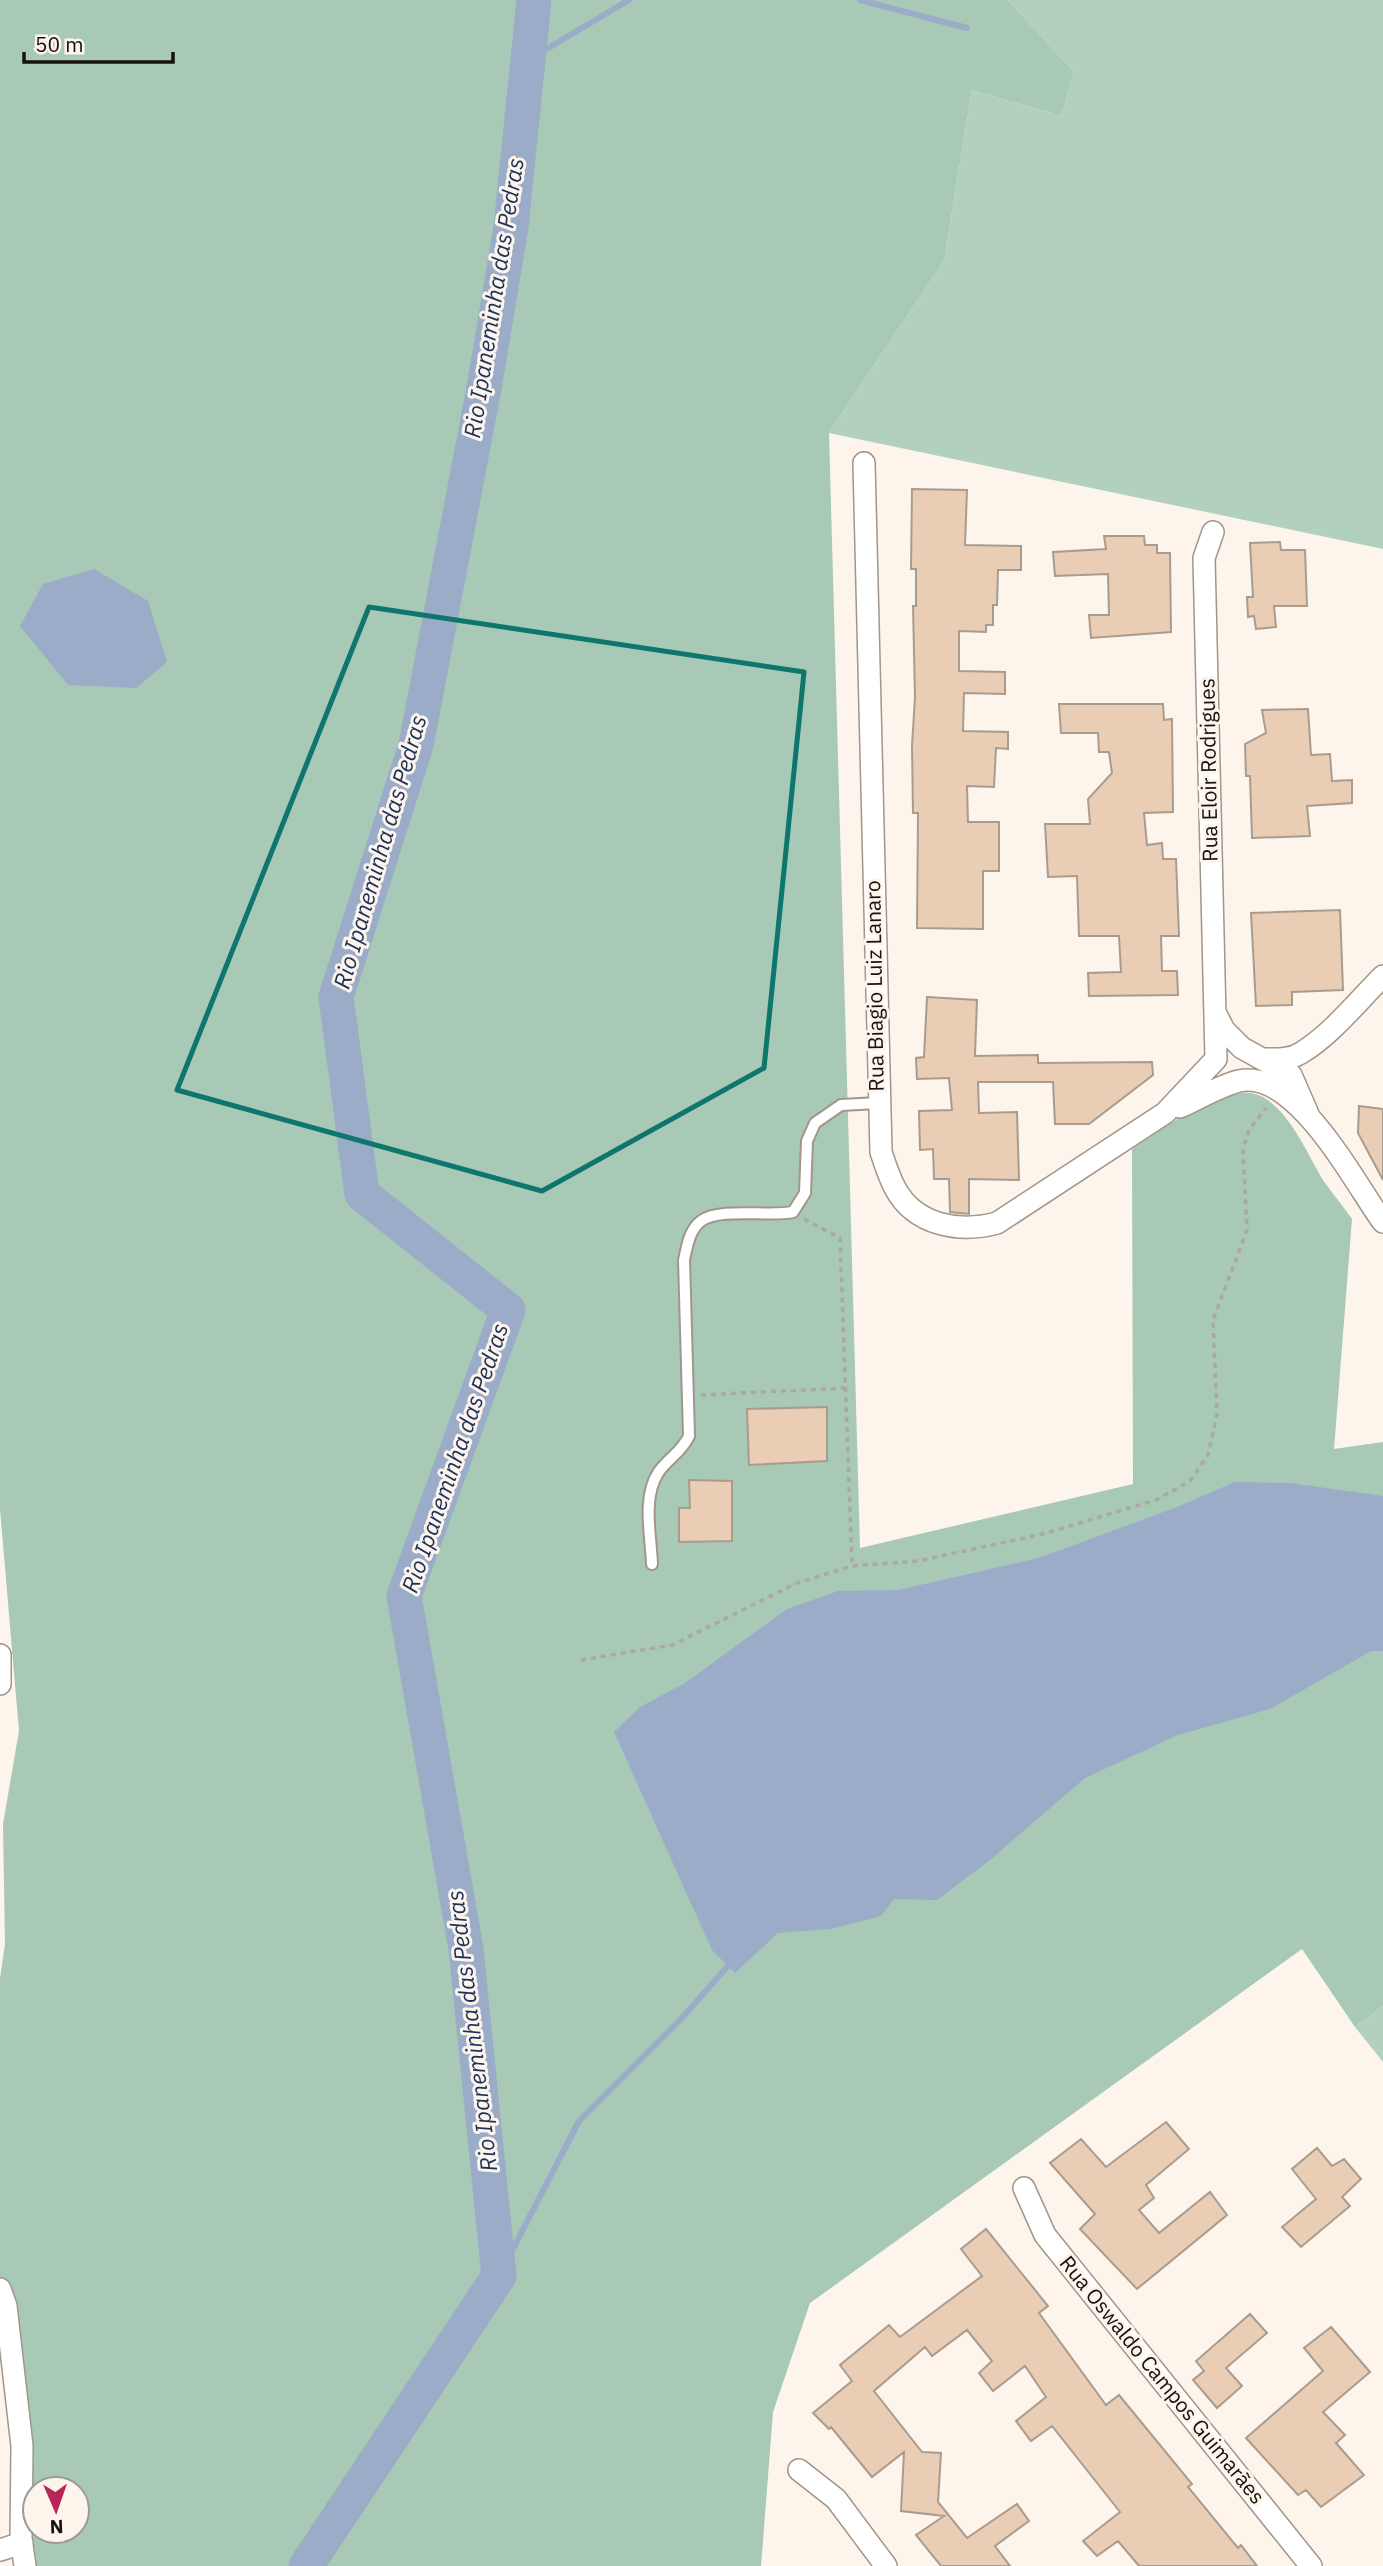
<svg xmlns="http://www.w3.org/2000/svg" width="1383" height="2566" font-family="'IBM Plex Sans',sans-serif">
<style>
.green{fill:#b1d1be}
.forest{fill:#a7c9b5;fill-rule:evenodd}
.water{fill:#9bacc9}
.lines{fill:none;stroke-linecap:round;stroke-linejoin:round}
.stream{stroke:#9bacc9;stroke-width:6}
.river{stroke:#9bacc9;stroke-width:35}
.building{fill:#e9cdb4;stroke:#a99c8f;stroke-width:2}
.service-casing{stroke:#a29589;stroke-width:14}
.minor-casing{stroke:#a29589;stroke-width:24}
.path{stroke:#aea6a0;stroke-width:3.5;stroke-dasharray:5 5;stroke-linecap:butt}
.service{stroke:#fff;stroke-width:10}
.minor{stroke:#fff;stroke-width:21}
.marked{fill:none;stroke:#0f766e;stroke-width:5;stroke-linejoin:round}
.labels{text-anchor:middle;stroke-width:6;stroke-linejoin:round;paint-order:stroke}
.street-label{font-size:21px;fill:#17120e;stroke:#fdf4ec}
.water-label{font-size:23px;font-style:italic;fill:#1c3159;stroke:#fdf4ec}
</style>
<rect width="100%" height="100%" fill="#fdf4ec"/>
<!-- green -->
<path class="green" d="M 1008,0 L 1383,0 L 1383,549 L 829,433 L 944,261 L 972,90 L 1061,116 L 1074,72 Z
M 1383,2006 L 1383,2062 L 1355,2027 Z"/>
<!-- forest -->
<path class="forest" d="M 0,0 L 1008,0 L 1074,72 L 1061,116 L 972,90 L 944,261 L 829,433 L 860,1548 L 1133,1484 L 1132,1149 C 1165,1127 1202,1098 1243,1093 C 1281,1089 1307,1154 1323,1180 C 1332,1193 1343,1206 1352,1219 L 1334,1449 L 1383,1442 L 1383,2006 L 1355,2027 L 1302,1949 L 810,2303 L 773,2412 L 761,2566 L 24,2566 L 0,2282 L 0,1978 L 5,1944 L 3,1824 L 19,1731 L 0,1509 ZM 35,2489 L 77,2489 L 77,2531 L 35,2531 Z"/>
<!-- water -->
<path class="water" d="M 94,569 L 148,601 L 167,662 L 136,688 L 68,685 L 20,626 L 43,584 Z
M 1235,1482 L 1290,1483 L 1383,1496 L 1383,1651 L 1371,1651 L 1270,1709 L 1178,1735 L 1085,1778 L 990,1860 L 937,1900 L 894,1899 L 881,1916 L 831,1929 L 778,1933 L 735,1973 L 712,1950 L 614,1732 L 640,1707 L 685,1683 L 787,1609 L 838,1591 L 898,1590 L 1039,1558 L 1177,1507 Z"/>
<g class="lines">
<!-- stream -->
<path class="stream" d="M 860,0 L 967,28
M 530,59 L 629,0
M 499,2276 L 579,2121 L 682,2018 L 733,1960"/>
<!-- river -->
<path class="river" d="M 306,2566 L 499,2276 L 466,1949 L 404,1596 L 508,1310 L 362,1194 L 336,997 L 416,745 L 484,388 L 511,227 L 534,0"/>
</g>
<!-- building -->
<path class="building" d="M 912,489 L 967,490 L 965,545 L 1021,546 L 1021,570 L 998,570 L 997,605 L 993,605 L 993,625 L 986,625 L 986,632 L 959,631 L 959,671 L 1005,672 L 1005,694 L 964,693 L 963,731 L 1008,732 L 1008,749 L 996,748 L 994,787 L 967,786 L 968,822 L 999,822 L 999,871 L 983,871 L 983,929 L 917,928 L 918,813 L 913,813 L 912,746 L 915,697 L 913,606 L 916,606 L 916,569 L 911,569 Z
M 1104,536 L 1144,536 L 1145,545 L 1157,545 L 1157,553 L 1170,553 L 1171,632 L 1091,638 L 1089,615 L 1109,615 L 1108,574 L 1055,576 L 1053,552 L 1106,549 Z
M 1280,542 L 1281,550 L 1305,550 L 1307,606 L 1274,606 L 1276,627 L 1256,629 L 1254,616 L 1248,617 L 1247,597 L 1253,597 L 1250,543 Z
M 1059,704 L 1163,704 L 1164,720 L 1172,719 L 1173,812 L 1144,813 L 1147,845 L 1162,843 L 1163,859 L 1176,859 L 1179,936 L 1161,936 L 1162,971 L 1177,971 L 1178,995 L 1089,996 L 1088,973 L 1121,972 L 1119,936 L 1079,936 L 1077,876 L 1048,877 L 1045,824 L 1090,824 L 1088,799 L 1112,773 L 1109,752 L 1099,752 L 1098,733 L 1061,733 Z
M 1308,709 L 1311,755 L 1330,754 L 1332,781 L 1352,780 L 1352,803 L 1307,806 L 1310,836 L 1252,838 L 1250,776 L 1246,776 L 1245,744 L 1266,733 L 1262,710 Z
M 1340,910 L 1343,990 L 1292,992 L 1292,1005 L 1256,1006 L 1251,913 Z
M 927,997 L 977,1000 L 975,1056 L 1038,1055 L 1038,1063 L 1152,1062 L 1153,1075 L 1089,1124 L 1055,1124 L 1053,1082 L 978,1082 L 979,1113 L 1017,1112 L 1019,1180 L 969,1179 L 969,1214 L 950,1212 L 949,1179 L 934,1179 L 933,1149 L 920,1150 L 919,1111 L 952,1110 L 949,1078 L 917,1079 L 916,1058 L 924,1057 Z
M 1359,1106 L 1383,1109 L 1383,1180 L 1358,1133 Z
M 827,1407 L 827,1461 L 749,1465 L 747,1409 Z
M 689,1480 L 732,1481 L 732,1541 L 679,1542 L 679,1508 L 690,1508 Z
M 1166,2122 L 1189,2149 L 1146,2185 L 1154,2198 L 1139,2210 L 1159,2233 L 1210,2192 L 1227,2215 L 1137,2289 L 1080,2229 L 1095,2214 L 1050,2163 L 1081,2139 L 1106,2167 Z
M 1317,2148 L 1332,2166 L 1344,2159 L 1361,2179 L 1342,2197 L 1350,2206 L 1301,2247 L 1282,2227 L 1316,2199 L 1292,2169 Z
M 986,2229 L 1048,2306 L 1039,2313 L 1106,2405 L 1119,2395 L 1192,2484 L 1188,2487 L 1238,2548 L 1241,2545 L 1257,2566 L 1139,2566 L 1118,2541 L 1097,2556 L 1083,2541 L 1120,2512 L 1052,2426 L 1031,2441 L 1016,2421 L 1046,2397 L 1025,2366 L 993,2391 L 979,2373 L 992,2361 L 967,2330 L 932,2356 L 925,2347 L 874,2391 L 922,2452 L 941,2453 L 938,2502 L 967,2538 L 1017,2504 L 1029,2521 L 995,2546 L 1010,2566 L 941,2566 L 916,2535 L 944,2516 L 901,2511 L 904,2452 L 872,2477 L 831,2427 L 829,2429 L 813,2413 L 852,2381 L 840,2365 L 889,2325 L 900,2337 L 982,2276 L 961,2249 Z
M 1250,2314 L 1267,2333 L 1226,2368 L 1242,2386 L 1217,2408 L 1193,2380 L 1204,2371 L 1196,2361 Z
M 1331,2327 L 1370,2372 L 1323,2412 L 1345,2435 L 1336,2443 L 1364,2475 L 1321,2507 L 1306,2490 L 1298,2495 L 1246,2438 L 1323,2371 L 1304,2348 Z"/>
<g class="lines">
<defs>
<path id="service" d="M 652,1564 C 651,1536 642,1498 658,1473 C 667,1459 682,1452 689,1436 L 684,1260 C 687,1247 689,1230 701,1221 C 720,1207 769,1217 793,1212 L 805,1193 L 807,1141 L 815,1123 L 841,1105 L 878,1103"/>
<path id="minor" d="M 864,463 L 881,1152 C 885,1164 889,1177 895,1188 C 915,1226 960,1233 997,1223 L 1165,1113 L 1216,1059 L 1204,558 L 1213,532
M 1216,1014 L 1224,1030 L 1242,1048 L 1291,1075 L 1308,1114
M 1263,1059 C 1276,1059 1290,1060 1301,1053 C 1332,1034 1358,1001 1383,976
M 1180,1107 C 1198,1099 1219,1086 1239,1081 C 1296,1068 1355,1184 1383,1222
M 0,1655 L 0,1684
M 1024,2188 L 1045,2235 L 1311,2566
M 0,2289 L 6,2306 L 22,2446 L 21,2538 L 25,2566
M 799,2470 L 836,2499 L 886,2566
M 0,2550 L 22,2543"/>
</defs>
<!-- service casing -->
<use href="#service" class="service-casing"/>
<!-- minor casing -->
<use href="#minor" class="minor-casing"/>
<!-- path -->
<path class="path" d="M 804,1219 L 840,1238 L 852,1566
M 701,1395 L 845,1388
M 581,1660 L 672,1645 L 797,1583 L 852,1566 L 918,1561 L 1043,1534 L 1156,1500 L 1190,1481 L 1208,1455 L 1217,1414 L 1213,1320 L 1247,1230 L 1243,1149 L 1249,1130 L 1266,1108"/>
<!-- service -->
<use href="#service" class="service"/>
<!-- minor -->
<use href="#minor" class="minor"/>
</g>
<!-- marked area -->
<path class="marked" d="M 369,607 L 804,672 L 764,1068 L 542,1191 L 177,1090 Z"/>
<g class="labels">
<!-- street labels -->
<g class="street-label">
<text transform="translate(1209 770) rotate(-91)" y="7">Rua Eloir Rodrigues</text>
<text transform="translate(875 986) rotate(-91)" y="7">Rua Biagio Luiz Lanaro</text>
<text transform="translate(1162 2380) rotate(51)" y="7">Rua Oswaldo Campos Guimarães</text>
</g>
<!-- water labels -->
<g class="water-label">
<text transform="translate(494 298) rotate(-81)" y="8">Rio Ipaneminha das Pedras</text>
<text transform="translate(380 852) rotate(-74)" y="8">Rio Ipaneminha das Pedras</text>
<text transform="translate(455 1458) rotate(-71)" y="8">Rio Ipaneminha das Pedras</text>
<text transform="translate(472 2031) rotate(-97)" y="8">Rio Ipaneminha das Pedras</text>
</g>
</g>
<!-- north arrow -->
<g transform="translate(56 2510) rotate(178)"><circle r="33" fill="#fdf4ec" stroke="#a19a93" stroke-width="2"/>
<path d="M0-5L12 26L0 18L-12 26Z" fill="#b62758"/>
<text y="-10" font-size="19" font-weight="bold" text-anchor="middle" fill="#17120e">N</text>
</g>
<!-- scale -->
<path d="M24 52v10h149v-10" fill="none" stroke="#17120e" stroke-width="3.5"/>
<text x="35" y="52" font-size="21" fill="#17120e" stroke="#fdf4ec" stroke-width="5" paint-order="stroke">50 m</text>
</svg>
